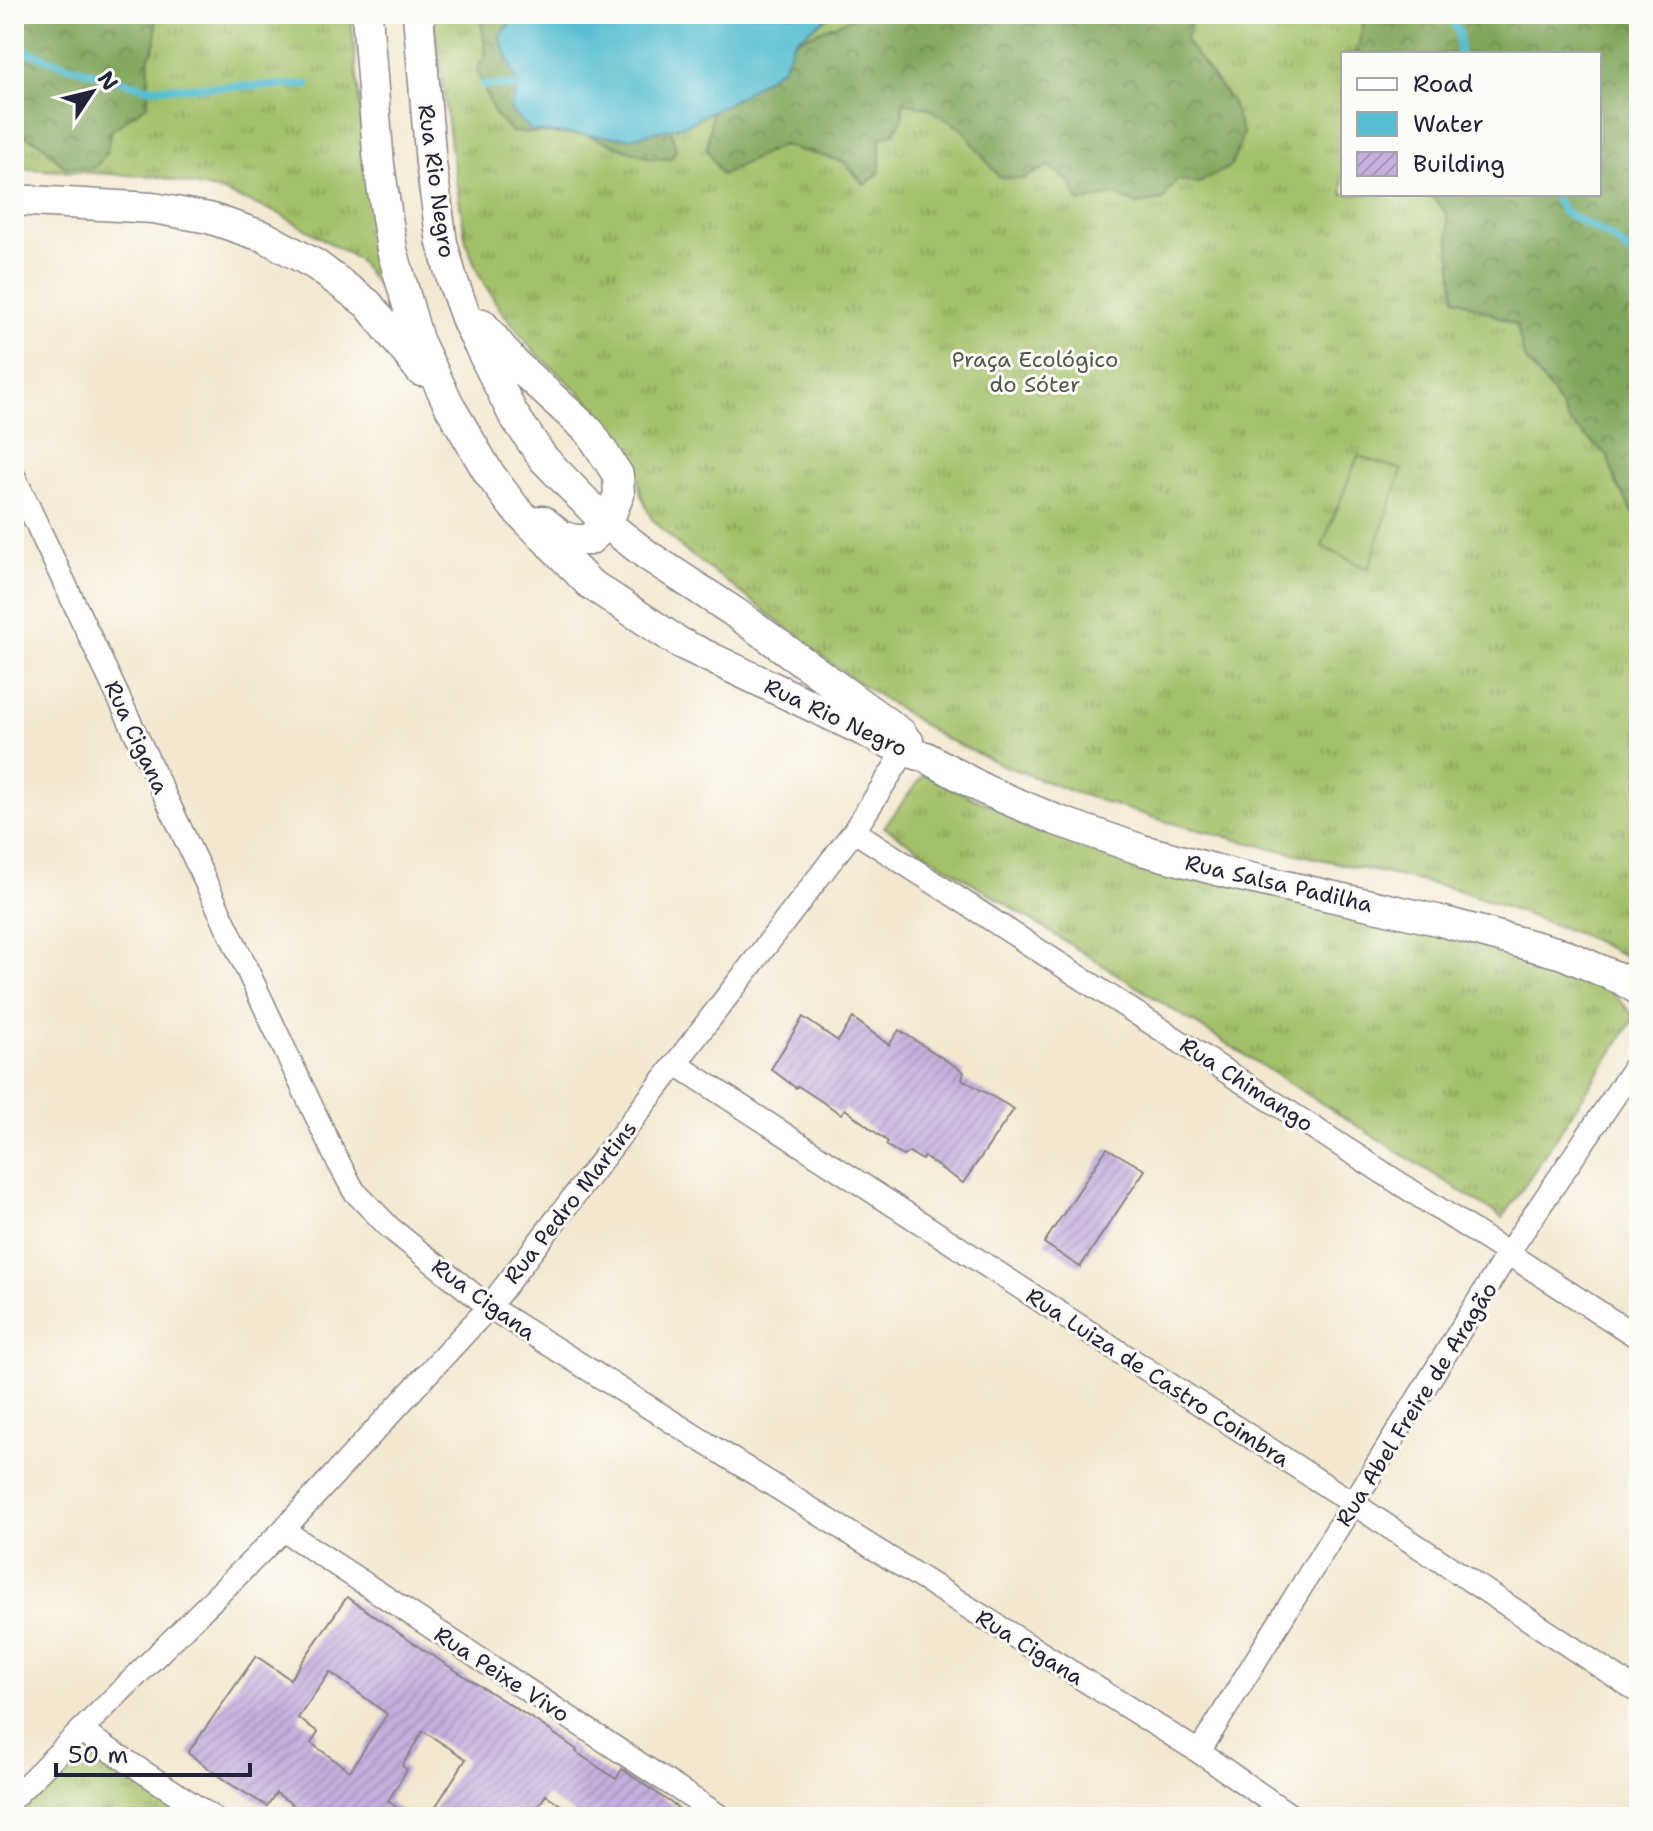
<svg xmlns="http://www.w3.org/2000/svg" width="1653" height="1831" font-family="'Shantell Sans',sans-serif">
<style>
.grass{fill:url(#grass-tufts);stroke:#627152;stroke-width:2;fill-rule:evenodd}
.forest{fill:url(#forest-crowns);stroke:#52644c;stroke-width:2}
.pitch{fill:#a2c068;stroke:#627152;stroke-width:2}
.water{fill:#55bed1;stroke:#3c7086;stroke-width:2}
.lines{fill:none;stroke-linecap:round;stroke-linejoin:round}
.stream{stroke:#55bed1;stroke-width:8}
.building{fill:url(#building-hatch);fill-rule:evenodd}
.street-casing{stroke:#8a8485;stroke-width:25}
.secondary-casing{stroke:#8a8485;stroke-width:33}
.street{stroke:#fff;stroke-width:22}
.secondary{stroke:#fff;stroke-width:30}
.labels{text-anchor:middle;stroke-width:6;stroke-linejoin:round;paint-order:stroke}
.street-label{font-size:22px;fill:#22223b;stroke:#fdfcf7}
.park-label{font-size:22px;fill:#4f594b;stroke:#fdfcf7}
</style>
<defs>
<pattern id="grass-tufts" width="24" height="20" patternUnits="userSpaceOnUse" patternTransform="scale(2)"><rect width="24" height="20" fill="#a2c068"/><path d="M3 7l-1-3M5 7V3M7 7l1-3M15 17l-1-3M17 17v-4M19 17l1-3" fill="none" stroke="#849c57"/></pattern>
<pattern id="forest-crowns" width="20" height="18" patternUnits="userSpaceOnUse" patternTransform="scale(2)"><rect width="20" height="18" fill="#81a65c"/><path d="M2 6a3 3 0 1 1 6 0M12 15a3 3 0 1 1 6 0" fill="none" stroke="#69874d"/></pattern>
<pattern id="building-hatch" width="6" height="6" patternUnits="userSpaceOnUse" patternTransform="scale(2)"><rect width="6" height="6" fill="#c4afdd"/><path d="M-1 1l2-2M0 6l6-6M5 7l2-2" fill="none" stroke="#a896bf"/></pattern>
</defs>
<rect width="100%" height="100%" fill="#fdfcf7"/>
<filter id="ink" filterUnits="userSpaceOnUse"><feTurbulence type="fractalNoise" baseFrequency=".0125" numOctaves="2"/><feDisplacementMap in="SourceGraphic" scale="16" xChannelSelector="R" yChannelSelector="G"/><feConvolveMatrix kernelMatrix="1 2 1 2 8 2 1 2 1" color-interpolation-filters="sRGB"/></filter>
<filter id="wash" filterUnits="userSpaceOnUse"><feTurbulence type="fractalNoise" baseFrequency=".006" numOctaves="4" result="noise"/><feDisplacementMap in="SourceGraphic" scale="32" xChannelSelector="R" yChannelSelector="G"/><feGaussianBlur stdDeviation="1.8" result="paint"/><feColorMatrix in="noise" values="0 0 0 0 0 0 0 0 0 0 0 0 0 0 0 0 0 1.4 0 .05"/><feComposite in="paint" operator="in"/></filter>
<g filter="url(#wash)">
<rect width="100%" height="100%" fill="#f3e7cf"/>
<!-- grass -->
<path class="grass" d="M 14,14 L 351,14 L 364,148 L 386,297 L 357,259 L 278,213 L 220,191 L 159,177 L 14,168 Z
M 433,14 L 1639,14 L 1639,963 L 1582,935 L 1455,889 L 1266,847 L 1171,823 L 1076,793 L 1005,766 L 942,737 L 838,669 L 751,600 L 683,549 L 651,518 L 641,495 L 636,467 L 597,409 L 532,349 L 498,306 L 479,275 L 466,242 L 453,160 ZM 1343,54 L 1599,54 L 1599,194 L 1343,194 Z
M 924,774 L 979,801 L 1434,931 L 1559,969 L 1611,991 L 1635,1017 L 1503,1218 L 884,827 Z
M 86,1745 L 195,1817 L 14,1817 L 14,1814 Z"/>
<!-- forest -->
<path class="forest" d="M 14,14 L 155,14 L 156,16 L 156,42 L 149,57 L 148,104 L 111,131 L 106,154 L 93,169 L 63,166 L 42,144 L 14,130 Z
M 480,14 L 644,14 L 676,150 L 670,159 L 650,158 L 587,135 L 512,132 L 495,115 L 477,71 L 486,53 Z
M 861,14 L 1286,14 L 1278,23 L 1264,30 L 1194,15 L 1185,40 L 1231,101 L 1243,134 L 1231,166 L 1199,183 L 1177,180 L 1163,200 L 1136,204 L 1114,195 L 1079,202 L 1070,182 L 1049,166 L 1022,179 L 999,177 L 962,129 L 928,108 L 903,102 L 902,119 L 893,134 L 880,138 L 880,172 L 865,185 L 844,162 L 782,145 L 721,175 L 707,149 L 712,111 L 739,97 L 794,41 Z
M 1363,14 L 1639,14 L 1639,522 L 1616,483 L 1607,455 L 1570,423 L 1552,392 L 1524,358 L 1517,325 L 1455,298 L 1447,215 L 1431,194 L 1599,194 L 1599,54 L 1358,54 L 1357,52 L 1364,20 Z"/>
<!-- pitch -->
<path class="pitch" d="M 1358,456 L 1402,470 L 1368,569 L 1322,546 Z"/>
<!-- water -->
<path class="water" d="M 518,14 L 832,14 L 794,41 L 783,67 L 739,97 L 686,125 L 629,138 L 532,131 L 510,110 L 518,85 L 500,37 Z"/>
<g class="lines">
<!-- stream -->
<path class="stream" d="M 1448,14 L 1459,32 L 1459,54
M 14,45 L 51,61 L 147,88 L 308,85
M 483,85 L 518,86 L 525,80
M 1553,194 L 1564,212 L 1611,237 L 1639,260"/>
</g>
<g id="blocks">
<!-- building -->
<path class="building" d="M 803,1017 L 838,1041 L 853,1018 L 889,1045 L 899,1030 L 964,1072 L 962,1079 L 1014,1109 L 963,1183 L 924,1157 L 922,1160 L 909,1152 L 903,1156 L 886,1145 L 888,1142 L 845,1109 L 841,1114 L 798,1086 L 796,1088 L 771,1069 Z
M 1107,1148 L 1145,1170 L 1080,1267 L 1044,1243 Z
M 347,1597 L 425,1651 L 542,1725 L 577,1750 L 576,1752 L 616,1779 L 622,1769 L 691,1817 L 579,1817 L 546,1795 L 531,1817 L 429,1817 L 466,1759 L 423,1731 L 402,1766 L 407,1770 L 388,1801 L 410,1817 L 311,1817 L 276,1793 L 267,1806 L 227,1782 L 188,1753 L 256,1656 L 290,1679 ZM 330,1672 L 387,1714 L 350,1771 L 311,1743 L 318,1732 L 298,1718 Z"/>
</g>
</g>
<g filter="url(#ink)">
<use href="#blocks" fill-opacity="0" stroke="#8a8485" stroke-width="2"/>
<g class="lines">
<defs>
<path id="street" d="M 14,476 L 335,1156 L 354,1191 L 390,1228 L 489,1307 L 1199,1752 L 1293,1817
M 854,831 L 1639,1338
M 676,1064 L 1354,1504 L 1639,1692
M 283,1530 L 721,1817
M 81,1731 L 212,1817
M 1199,1752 L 1508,1253 L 1639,1060
M 14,1797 L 283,1530 L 489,1307 L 854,831 L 912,740"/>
<path id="secondary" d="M 367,14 L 379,165 L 392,250 L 418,340 L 450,407 L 488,472 L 514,507 L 589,583 L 680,643 L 906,751 L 926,757 L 985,790 L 1056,820 L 1142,850 L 1232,874 L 1437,920 L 1563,954 L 1623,980 L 1639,990
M 418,14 L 431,163 L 442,243 L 452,279 L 468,323 L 513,414 L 543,458 L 607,524 L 647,555 L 734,612 L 902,734
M 14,200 L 153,208 L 209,218 L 265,237 L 316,265 L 368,304 L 421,371
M 482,324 L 514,363 L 590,432 L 618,475 L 619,494 L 607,524 L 589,540 L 575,540 L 561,536 L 543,521"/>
</defs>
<!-- street casing -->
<use href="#street" class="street-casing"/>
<!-- secondary casing -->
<use href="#secondary" class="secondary-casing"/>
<!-- street -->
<use href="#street" class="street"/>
<!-- secondary -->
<use href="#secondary" class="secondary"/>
</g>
</g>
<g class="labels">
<!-- street labels -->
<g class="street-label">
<text transform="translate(437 181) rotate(82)" y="8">Rua Rio Negro</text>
<text transform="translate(836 717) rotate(25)" y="8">Rua Rio Negro</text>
<text transform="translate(137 737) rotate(65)" y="8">Rua Cigana</text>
<text transform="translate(1279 883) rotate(13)" y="8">Rua Salsa Padilha</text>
<text transform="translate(1247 1084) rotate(33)" y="8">Rua Chimango</text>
<text transform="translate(570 1202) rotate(-52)" y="8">Rua Pedro Martins</text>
<text transform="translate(484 1299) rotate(36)" y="8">Rua Cigana</text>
<text transform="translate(1158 1377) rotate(33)" y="8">Rua Luiza de Castro Coimbra</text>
<text transform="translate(1416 1404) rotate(-58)" y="8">Rua Abel Freire de Aragão</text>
<text transform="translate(1030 1647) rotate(32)" y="8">Rua Cigana</text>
<text transform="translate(502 1674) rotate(33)" y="8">Rua Peixe Vivo</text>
</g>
<!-- park labels -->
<g class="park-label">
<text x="1035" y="367">Praça Ecológico<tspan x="1035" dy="25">do Sóter</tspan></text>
</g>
</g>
<!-- margin -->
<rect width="1653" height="1831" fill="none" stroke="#fdfcf7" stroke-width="48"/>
<!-- legend -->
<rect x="1341" y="52" width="260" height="144" fill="#fdfcf7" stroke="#a5a5ac" stroke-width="2"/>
<rect x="1357" y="78" width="40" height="12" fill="#ffffff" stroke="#a5a5ac" stroke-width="2"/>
<text x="1413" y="92" font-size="24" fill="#22223b">Road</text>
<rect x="1357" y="112" width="40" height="24" fill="#55bed1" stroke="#a5a5ac" stroke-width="2"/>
<text x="1413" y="132" font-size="24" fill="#22223b">Water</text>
<rect x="1357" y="152" width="40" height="24" fill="url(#building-hatch)" stroke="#a5a5ac" stroke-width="2"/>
<text x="1413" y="172" font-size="24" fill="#22223b">Building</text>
<!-- north arrow -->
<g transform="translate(92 92) rotate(55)" stroke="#fdfcf7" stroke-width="6" paint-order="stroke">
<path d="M0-6L14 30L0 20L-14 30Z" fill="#22223b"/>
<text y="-12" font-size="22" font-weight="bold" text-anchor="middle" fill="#22223b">N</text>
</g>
<!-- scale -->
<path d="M56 1763v12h194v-12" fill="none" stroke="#22223b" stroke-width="4"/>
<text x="68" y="1763" font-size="24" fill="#22223b" stroke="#fdfcf7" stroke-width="6" paint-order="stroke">50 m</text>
</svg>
